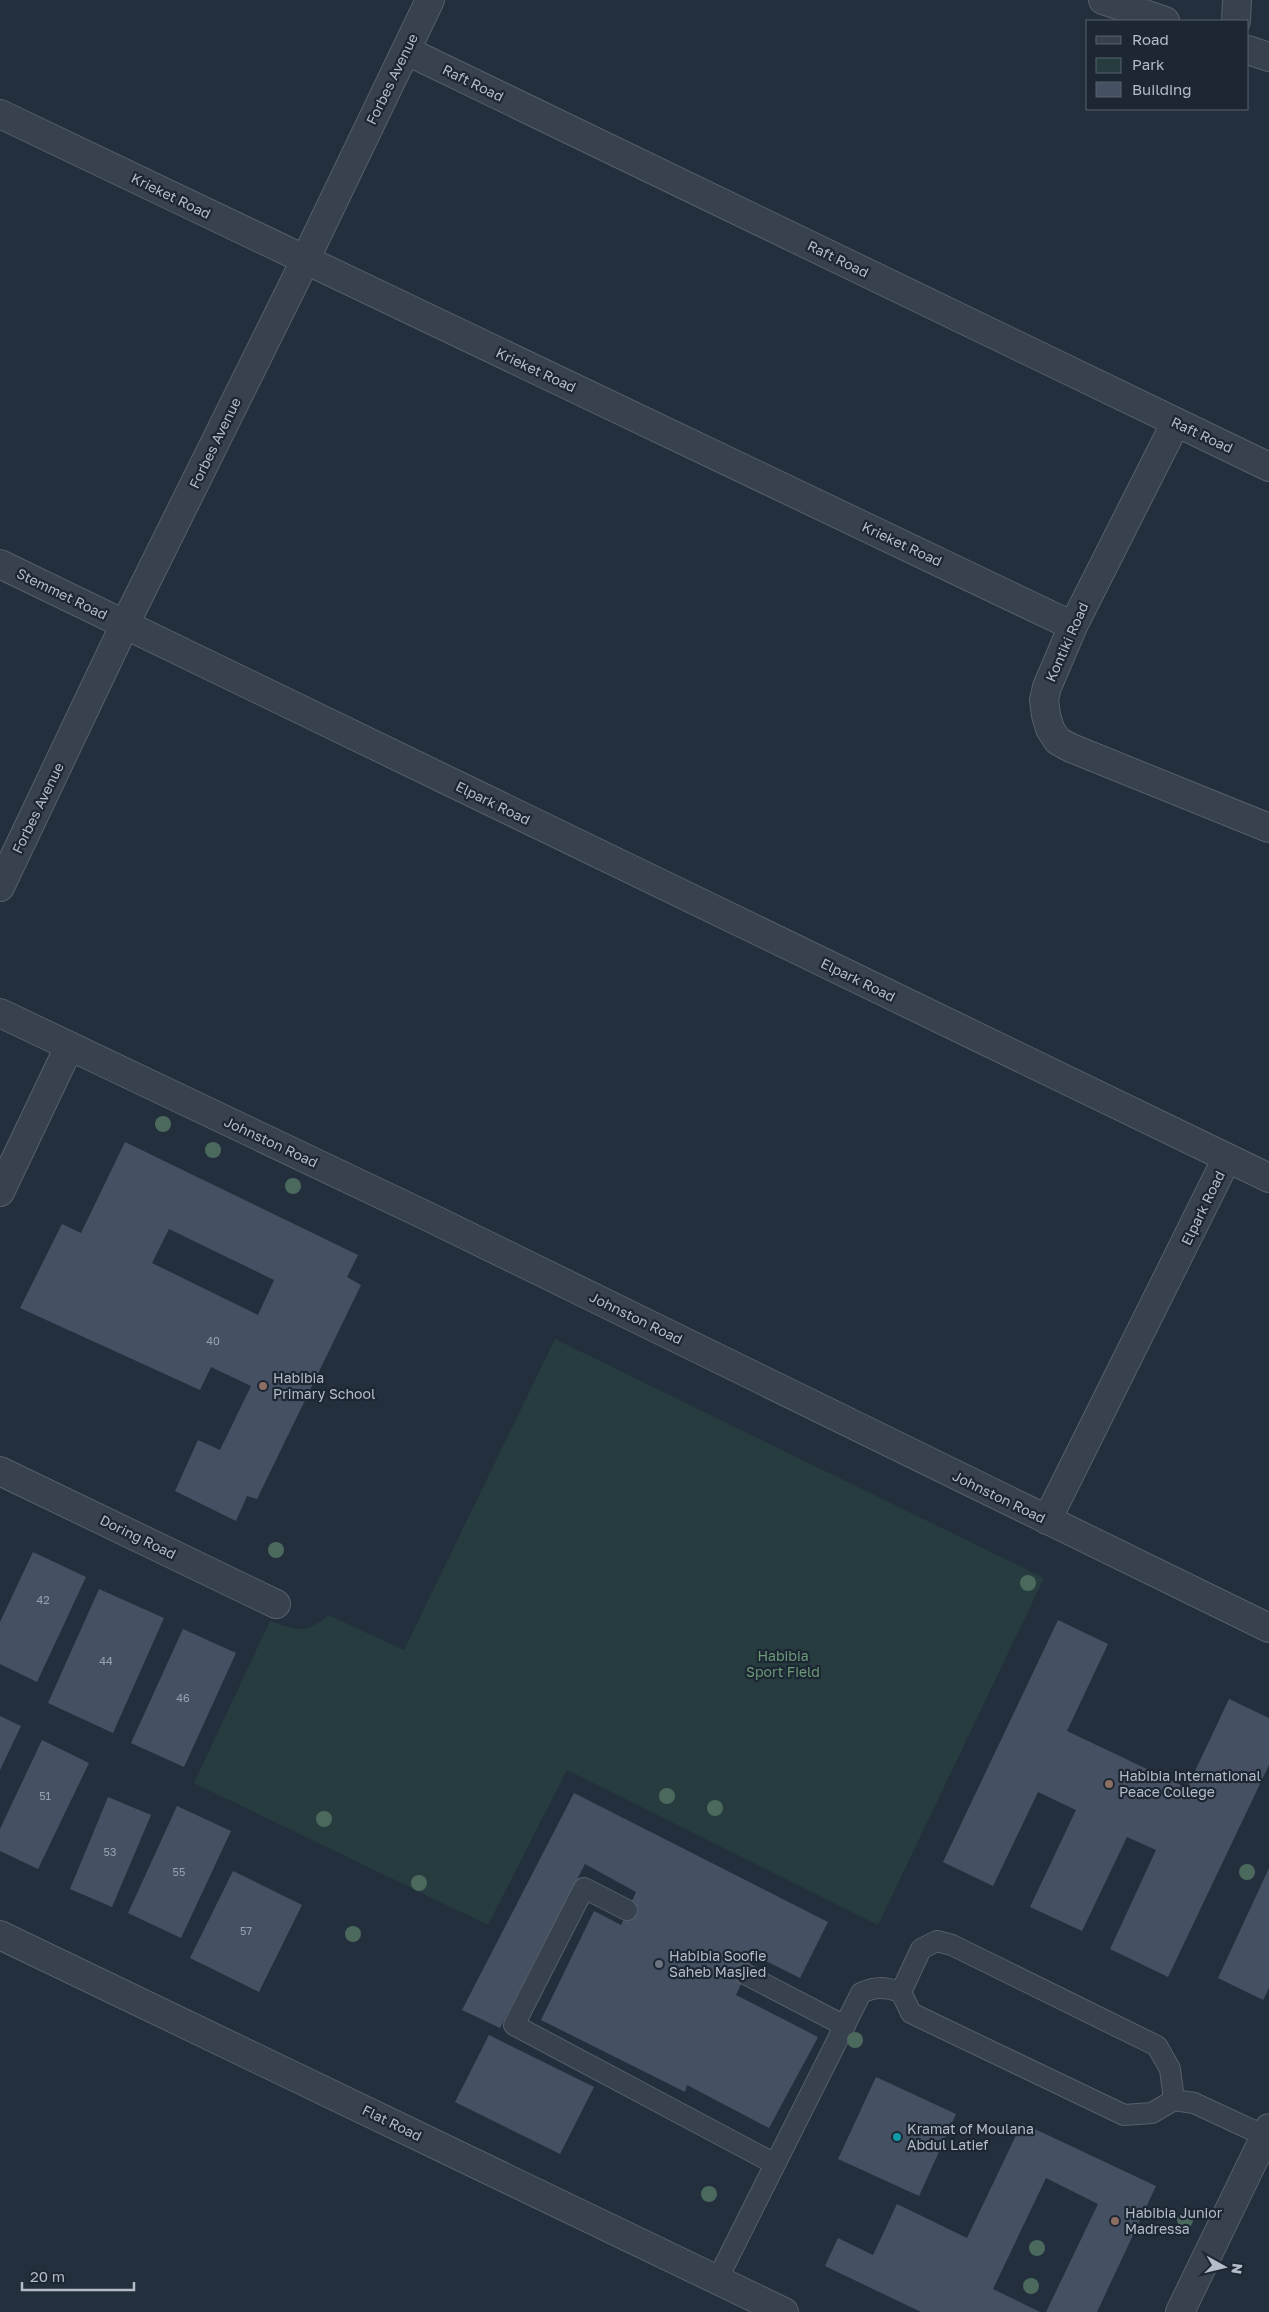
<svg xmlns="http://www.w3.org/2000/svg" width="1269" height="2312" font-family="'Golos Text',sans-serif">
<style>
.green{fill:#263c3f}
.building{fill:#455162;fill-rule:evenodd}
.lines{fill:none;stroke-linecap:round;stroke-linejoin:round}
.service-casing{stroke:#565f6c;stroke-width:22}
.minor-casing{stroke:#565f6c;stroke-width:30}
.tertiary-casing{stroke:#565f6c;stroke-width:30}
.service{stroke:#38414e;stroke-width:20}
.minor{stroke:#38414e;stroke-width:28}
.tertiary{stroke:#38414e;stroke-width:28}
.tree{fill:#4b6a5d}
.education-dot{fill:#8d6e63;stroke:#1d2633;stroke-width:2}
.worship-dot{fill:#6b7280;stroke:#1d2633;stroke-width:2}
.culture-dot{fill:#0f9aa8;stroke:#1d2633;stroke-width:2}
.labels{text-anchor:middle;stroke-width:4.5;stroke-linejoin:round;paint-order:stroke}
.number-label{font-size:11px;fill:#98a1af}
.street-label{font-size:14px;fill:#b4bcc9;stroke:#1d2633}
.poi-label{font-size:14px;fill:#b4bcc9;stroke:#1d2633;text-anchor:start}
.park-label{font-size:14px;fill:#6b9a76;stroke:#1d2633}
</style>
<rect width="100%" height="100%" fill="#242f3e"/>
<!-- green -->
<path class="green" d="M 555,1339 L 1044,1578 L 878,1925 L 567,1770 L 488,1925 L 194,1783 L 270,1621 C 296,1630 307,1635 328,1615 L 404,1650 Z"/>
<!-- building -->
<path class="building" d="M 125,1142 L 358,1255 L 347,1277 L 361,1285 L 257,1499 L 247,1496 L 236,1521 L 175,1491 L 198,1440 L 220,1450 L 251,1386 L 211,1367 L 200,1390 L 20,1308 L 62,1224 L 81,1233 ZM 169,1229 L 274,1280 L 258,1315 L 152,1263 Z
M 33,1552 L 86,1577 L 37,1682 L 0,1664 L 0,1622 Z
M 99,1589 L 164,1618 L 113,1733 L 48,1703 Z
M 1058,1620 L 1108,1644 L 1067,1731 L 1187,1788 L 1229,1699 L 1269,1718 L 1269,1765 L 1168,1977 L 1110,1949 L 1156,1850 L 1127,1837 L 1082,1931 L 1030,1907 L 1076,1810 L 1038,1792 L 993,1886 L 943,1862 Z
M 183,1629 L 236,1653 L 184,1767 L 131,1743 Z
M 0,1716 L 21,1726 L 0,1770 Z
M 42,1740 L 89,1763 L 38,1869 L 0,1851 L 0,1829 Z
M 574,1793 L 828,1922 L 800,1978 L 754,1955 L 736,1995 L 818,2037 L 769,2128 L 687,2085 L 685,2092 L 541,2020 L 594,1911 L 621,1925 L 636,1892 L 585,1864 L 500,2028 L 462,2010 Z
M 108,1797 L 151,1815 L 112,1907 L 70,1889 Z
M 177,1806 L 231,1831 L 181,1938 L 128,1913 Z
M 1269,1868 L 1269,1988 L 1263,2000 L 1218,1978 Z
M 233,1871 L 302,1905 L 259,1992 L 190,1958 Z
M 489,2035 L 594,2087 L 560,2154 L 455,2102 Z
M 876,2077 L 956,2114 L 919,2196 L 838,2159 Z
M 1022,2123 L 1156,2186 L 1097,2312 L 1046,2312 L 1098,2204 L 1046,2178 L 993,2289 L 1040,2312 L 921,2312 L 825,2266 L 838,2238 L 873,2255 L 897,2204 L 967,2238 Z"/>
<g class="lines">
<defs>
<path id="service" d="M 627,1910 L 584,1888 L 514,2025 L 775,2164
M 745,1974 L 845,2026
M 901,1992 L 921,1949 L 937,1941 L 952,1945 L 1157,2046 L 1170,2069 L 1174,2100
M 717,2280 L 861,1993 C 876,1986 885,1987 901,1992 L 911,2013 L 1124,2115 L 1152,2113 L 1174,2100 L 1194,2103 L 1265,2136"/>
<path id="minor" d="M 1103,0 L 1165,21
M 1236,21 L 1237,0
M 1248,50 L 1269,57
M 407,51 L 1269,467
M 0,114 L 1073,626
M 1176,422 L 1073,626 L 1047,687 L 1044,700 L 1046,715 L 1050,729 L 1058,741 L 1071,748 L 1269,828
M 0,564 L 1269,1178
M 0,887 L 125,624 L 294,283 L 430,0
M 0,1192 L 69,1047
M 0,1471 L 276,1604
M 1047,1520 L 1227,1158
M 0,1935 L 784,2312
M 1180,2312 L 1269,2128"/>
<path id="tertiary" d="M 0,1013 L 431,1218 L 1269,1628"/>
</defs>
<!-- service casing -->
<use href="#service" class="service-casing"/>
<!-- minor casing -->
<use href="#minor" class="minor-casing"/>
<!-- tertiary casing -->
<use href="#tertiary" class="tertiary-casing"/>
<!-- service -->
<use href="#service" class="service"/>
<!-- minor -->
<use href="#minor" class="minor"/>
<!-- tertiary -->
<use href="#tertiary" class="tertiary"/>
</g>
<!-- trees -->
<g class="tree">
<circle cx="163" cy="1124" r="8"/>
<circle cx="213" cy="1150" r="8"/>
<circle cx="293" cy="1186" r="8"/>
<circle cx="276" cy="1550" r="8"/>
<circle cx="1028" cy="1583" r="8"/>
<circle cx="667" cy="1796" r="8"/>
<circle cx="715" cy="1808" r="8"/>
<circle cx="324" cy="1819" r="8"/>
<circle cx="1247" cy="1872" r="8"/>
<circle cx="419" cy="1883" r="8"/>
<circle cx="353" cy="1934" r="8"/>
<circle cx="855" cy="2040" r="8"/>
<circle cx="709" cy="2194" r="8"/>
<circle cx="1185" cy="2220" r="8"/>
<circle cx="1037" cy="2248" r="8"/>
<circle cx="1031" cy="2286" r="8"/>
</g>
<!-- markers -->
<g class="education-dot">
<circle cx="263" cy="1386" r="5"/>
<circle cx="1109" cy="1784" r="5"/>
<circle cx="1115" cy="2221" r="5"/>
</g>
<circle class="worship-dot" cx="659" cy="1964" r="5"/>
<circle class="culture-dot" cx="897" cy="2137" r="5"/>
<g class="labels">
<!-- number labels -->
<g class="number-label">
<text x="213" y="1345">40</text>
<text x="43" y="1604">42</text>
<text x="106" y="1665">44</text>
<text x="183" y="1702">46</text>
<text x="45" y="1800">51</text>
<text x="110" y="1856">53</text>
<text x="179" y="1876">55</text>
<text x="246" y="1935">57</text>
</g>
<!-- street labels -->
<g class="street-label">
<text transform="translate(392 79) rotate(-64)" y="5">Forbes Avenue</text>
<text transform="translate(473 83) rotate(26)" y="5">Raft Road</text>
<text transform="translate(171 196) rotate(26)" y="5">Krieket Road</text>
<text transform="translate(838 259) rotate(26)" y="5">Raft Road</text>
<text transform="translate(536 370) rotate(25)" y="5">Krieket Road</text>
<text transform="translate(1202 435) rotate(25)" y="5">Raft Road</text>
<text transform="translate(215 443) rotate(-64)" y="5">Forbes Avenue</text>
<text transform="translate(902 544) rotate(25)" y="5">Krieket Road</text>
<text transform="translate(62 594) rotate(26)" y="5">Stemmet Road</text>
<text transform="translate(1067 642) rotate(-66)" y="5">Kontiki Road</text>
<text transform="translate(493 803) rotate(26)" y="5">Elpark Road</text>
<text transform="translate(38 808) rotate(-64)" y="5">Forbes Avenue</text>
<text transform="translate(858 980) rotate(26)" y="5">Elpark Road</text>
<text transform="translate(271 1142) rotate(25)" y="5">Johnston Road</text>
<text transform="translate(1203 1208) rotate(-64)" y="5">Elpark Road</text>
<text transform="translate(636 1318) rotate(26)" y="5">Johnston Road</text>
<text transform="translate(999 1497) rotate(26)" y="5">Johnston Road</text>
<text transform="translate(138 1537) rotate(26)" y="5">Doring Road</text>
<text transform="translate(392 2123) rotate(26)" y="5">Flat Road</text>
</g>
<!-- poi labels -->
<g class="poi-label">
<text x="273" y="1383">Habibia<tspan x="273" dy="16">Primary School</tspan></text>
<text x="1119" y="1781">Habibia International<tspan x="1119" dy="16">Peace College</tspan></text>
<text x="669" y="1961">Habibia Soofie<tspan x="669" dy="16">Saheb Masjied</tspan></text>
<text x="907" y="2134">Kramat of Moulana<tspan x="907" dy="16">Abdul Latief</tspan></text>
<text x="1125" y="2218">Habibia Junior<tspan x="1125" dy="16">Madressa</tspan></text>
</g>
<!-- park labels -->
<g class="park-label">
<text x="783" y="1661">Habibia<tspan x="783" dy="16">Sport Field</tspan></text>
</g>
</g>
<!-- legend -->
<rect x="1086" y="20" width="162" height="90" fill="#1d2633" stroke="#59626f"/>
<rect x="1096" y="36" width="25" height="8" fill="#38414e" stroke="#59626f"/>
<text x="1132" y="45" font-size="15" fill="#b4bcc9">Road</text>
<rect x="1096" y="58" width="25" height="15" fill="#263c3f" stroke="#59626f"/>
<text x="1132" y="70" font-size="15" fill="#b4bcc9">Park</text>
<rect x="1096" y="82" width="25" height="15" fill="#455162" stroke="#59626f"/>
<text x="1132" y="95" font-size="15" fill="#b4bcc9">Building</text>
<!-- north arrow -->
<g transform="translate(1224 2267) rotate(98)" stroke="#1d2633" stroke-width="4" paint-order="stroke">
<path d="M0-4L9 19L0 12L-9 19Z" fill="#b4bcc9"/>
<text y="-8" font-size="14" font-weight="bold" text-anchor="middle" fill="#b4bcc9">N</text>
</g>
<!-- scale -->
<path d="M22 2282v8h112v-8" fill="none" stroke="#b4bcc9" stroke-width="2.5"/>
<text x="30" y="2282" font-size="15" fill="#b4bcc9" stroke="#1d2633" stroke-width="4" paint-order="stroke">20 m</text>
</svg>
